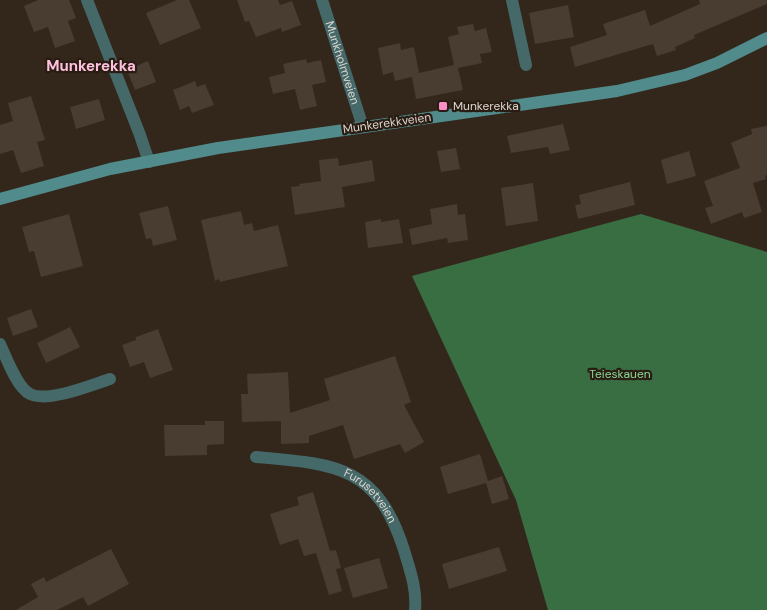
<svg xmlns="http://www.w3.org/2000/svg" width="767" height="610" font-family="'DM Sans',sans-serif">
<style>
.forest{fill:#396e42}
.building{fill:#493c31}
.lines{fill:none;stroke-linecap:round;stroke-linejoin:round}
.minor{stroke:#456869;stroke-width:12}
.secondary{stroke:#518b8c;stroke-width:12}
.poi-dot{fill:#fb8fc5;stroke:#291d13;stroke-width:2}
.labels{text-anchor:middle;stroke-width:4.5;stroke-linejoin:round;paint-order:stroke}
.street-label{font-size:12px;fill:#ded5ce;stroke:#291d13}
.poi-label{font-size:12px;fill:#ded5ce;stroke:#291d13;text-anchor:start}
.park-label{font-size:12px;fill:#89d694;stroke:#291d13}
.quarter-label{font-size:15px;font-weight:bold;fill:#fec0dd;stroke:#291d13}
</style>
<rect width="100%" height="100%" fill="#33271c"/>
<!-- forest -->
<path class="forest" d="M 641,214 L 767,252 L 767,610 L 548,610 L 516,500 L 412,276 Z"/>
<!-- building -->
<path class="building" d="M 38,0 L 69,0 L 76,18 L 68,21 L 75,41 L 55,48 L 48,27 L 34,32 L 24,6 Z
M 177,0 L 189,0 L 201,28 L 160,45 L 146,13 Z
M 237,0 L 278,0 L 280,5 L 292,1 L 301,25 L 282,32 L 281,28 L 256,37 L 249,21 L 245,22 Z
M 699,0 L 767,0 L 767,4 L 694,35 L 695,38 L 675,47 L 676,50 L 657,56 L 653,44 L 575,67 L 570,47 L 607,35 L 603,24 L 645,10 L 650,26 L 700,4 Z
M 568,5 L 574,37 L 535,44 L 529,13 Z
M 473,24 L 475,31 L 486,28 L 492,52 L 480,54 L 482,63 L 458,68 L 463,90 L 416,99 L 412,77 L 395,81 L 393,72 L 383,75 L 378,48 L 400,43 L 401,50 L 414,47 L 419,73 L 454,65 L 448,37 L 459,34 L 457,27 Z
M 306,59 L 307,63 L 321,60 L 326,82 L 312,85 L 317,106 L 300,110 L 295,89 L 273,94 L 269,77 L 285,73 L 283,64 Z
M 148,61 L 156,82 L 135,90 L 127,70 Z
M 195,81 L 197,87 L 205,84 L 214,105 L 192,113 L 189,106 L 180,110 L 173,90 Z
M 31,96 L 45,140 L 37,142 L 44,166 L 21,173 L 13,150 L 0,154 L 0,125 L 13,121 L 8,103 Z
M 99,99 L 105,120 L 76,129 L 70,107 Z
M 563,124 L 570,150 L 550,154 L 548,147 L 511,153 L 507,136 Z
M 767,126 L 767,175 L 765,176 L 766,179 L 753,183 L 762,212 L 744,218 L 742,212 L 711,224 L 705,208 L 713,206 L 704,181 L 740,168 L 731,143 L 752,134 L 751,129 Z
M 456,148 L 460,169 L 441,172 L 437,151 Z
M 689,151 L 696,176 L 667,184 L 661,160 Z
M 338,158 L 339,166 L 372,160 L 375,181 L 342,187 L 345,207 L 295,215 L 291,187 L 300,186 L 299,184 L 321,181 L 319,160 Z
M 630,182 L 635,205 L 578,219 L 575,205 L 581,204 L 579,195 Z
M 533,183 L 538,221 L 506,226 L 501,188 Z
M 457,204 L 458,215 L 465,214 L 468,240 L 448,243 L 447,238 L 412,245 L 409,229 L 432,224 L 430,209 Z
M 168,206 L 177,240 L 153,246 L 151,238 L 146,239 L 139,213 Z
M 241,211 L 244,225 L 252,223 L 254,231 L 278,225 L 288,266 L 220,282 L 219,279 L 215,281 L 201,220 Z
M 69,214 L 83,266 L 41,277 L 34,251 L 29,252 L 22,227 Z
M 381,219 L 381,222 L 399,219 L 403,243 L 368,248 L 365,222 Z
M 31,309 L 38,327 L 13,336 L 7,318 Z
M 70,327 L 80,347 L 46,363 L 37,343 Z
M 158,329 L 173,370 L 150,378 L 144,362 L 130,367 L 122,345 L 136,340 L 136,337 Z
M 395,356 L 411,402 L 404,405 L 424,442 L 405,453 L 400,444 L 354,459 L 343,425 L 309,436 L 309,443 L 281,444 L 281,421 L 242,422 L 241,394 L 248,394 L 247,374 L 288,372 L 290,413 L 330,400 L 324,379 Z
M 205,421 L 224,421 L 224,444 L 207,445 L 207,455 L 165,456 L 164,425 L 205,425 Z
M 480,454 L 488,481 L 502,476 L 509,499 L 492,504 L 486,483 L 448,494 L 440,467 Z
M 313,492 L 330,551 L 336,550 L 341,568 L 336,569 L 342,591 L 329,595 L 316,553 L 304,556 L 298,539 L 280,545 L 270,514 L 299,505 L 297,497 Z
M 499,547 L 507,571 L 449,589 L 442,564 Z
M 111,549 L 129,584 L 88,606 L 83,597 L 57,610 L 16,610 L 38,597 L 31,584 L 44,577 L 46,582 Z
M 379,558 L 388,588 L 353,598 L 344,568 Z"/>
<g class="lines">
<!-- minor -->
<g class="minor">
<path d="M 87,0 L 140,135 L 149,162"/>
<path id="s1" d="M 322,0 L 363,127"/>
<path d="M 512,0 L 526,65"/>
<path d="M 0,344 C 6,357 17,388 30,394 C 48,403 91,385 110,379"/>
<path id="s2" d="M 256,457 C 335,464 377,465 404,550 C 410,570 417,589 415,610"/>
</g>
<!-- secondary -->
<path class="secondary" d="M 0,199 L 110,169 L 218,148 L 617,91 L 685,75 L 717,63 L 767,38"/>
</g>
<!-- markers -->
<rect class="poi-dot" x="438" y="101" width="10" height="10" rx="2.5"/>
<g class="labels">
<!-- street labels -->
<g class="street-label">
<text dy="4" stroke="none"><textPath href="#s1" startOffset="66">Munkholmveien</textPath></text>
<text transform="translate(387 123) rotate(-8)" y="4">Munkerekkveien</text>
<text dy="4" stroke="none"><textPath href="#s2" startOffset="126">Furusetveien</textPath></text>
</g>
<!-- poi labels -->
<g class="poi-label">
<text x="453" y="110">Munkerekka</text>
</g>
<!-- park labels -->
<g class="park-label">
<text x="620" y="378">Teieskauen</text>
</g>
<!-- quarter labels -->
<g class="quarter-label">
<text x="91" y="71">Munkerekka</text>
</g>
</g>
</svg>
